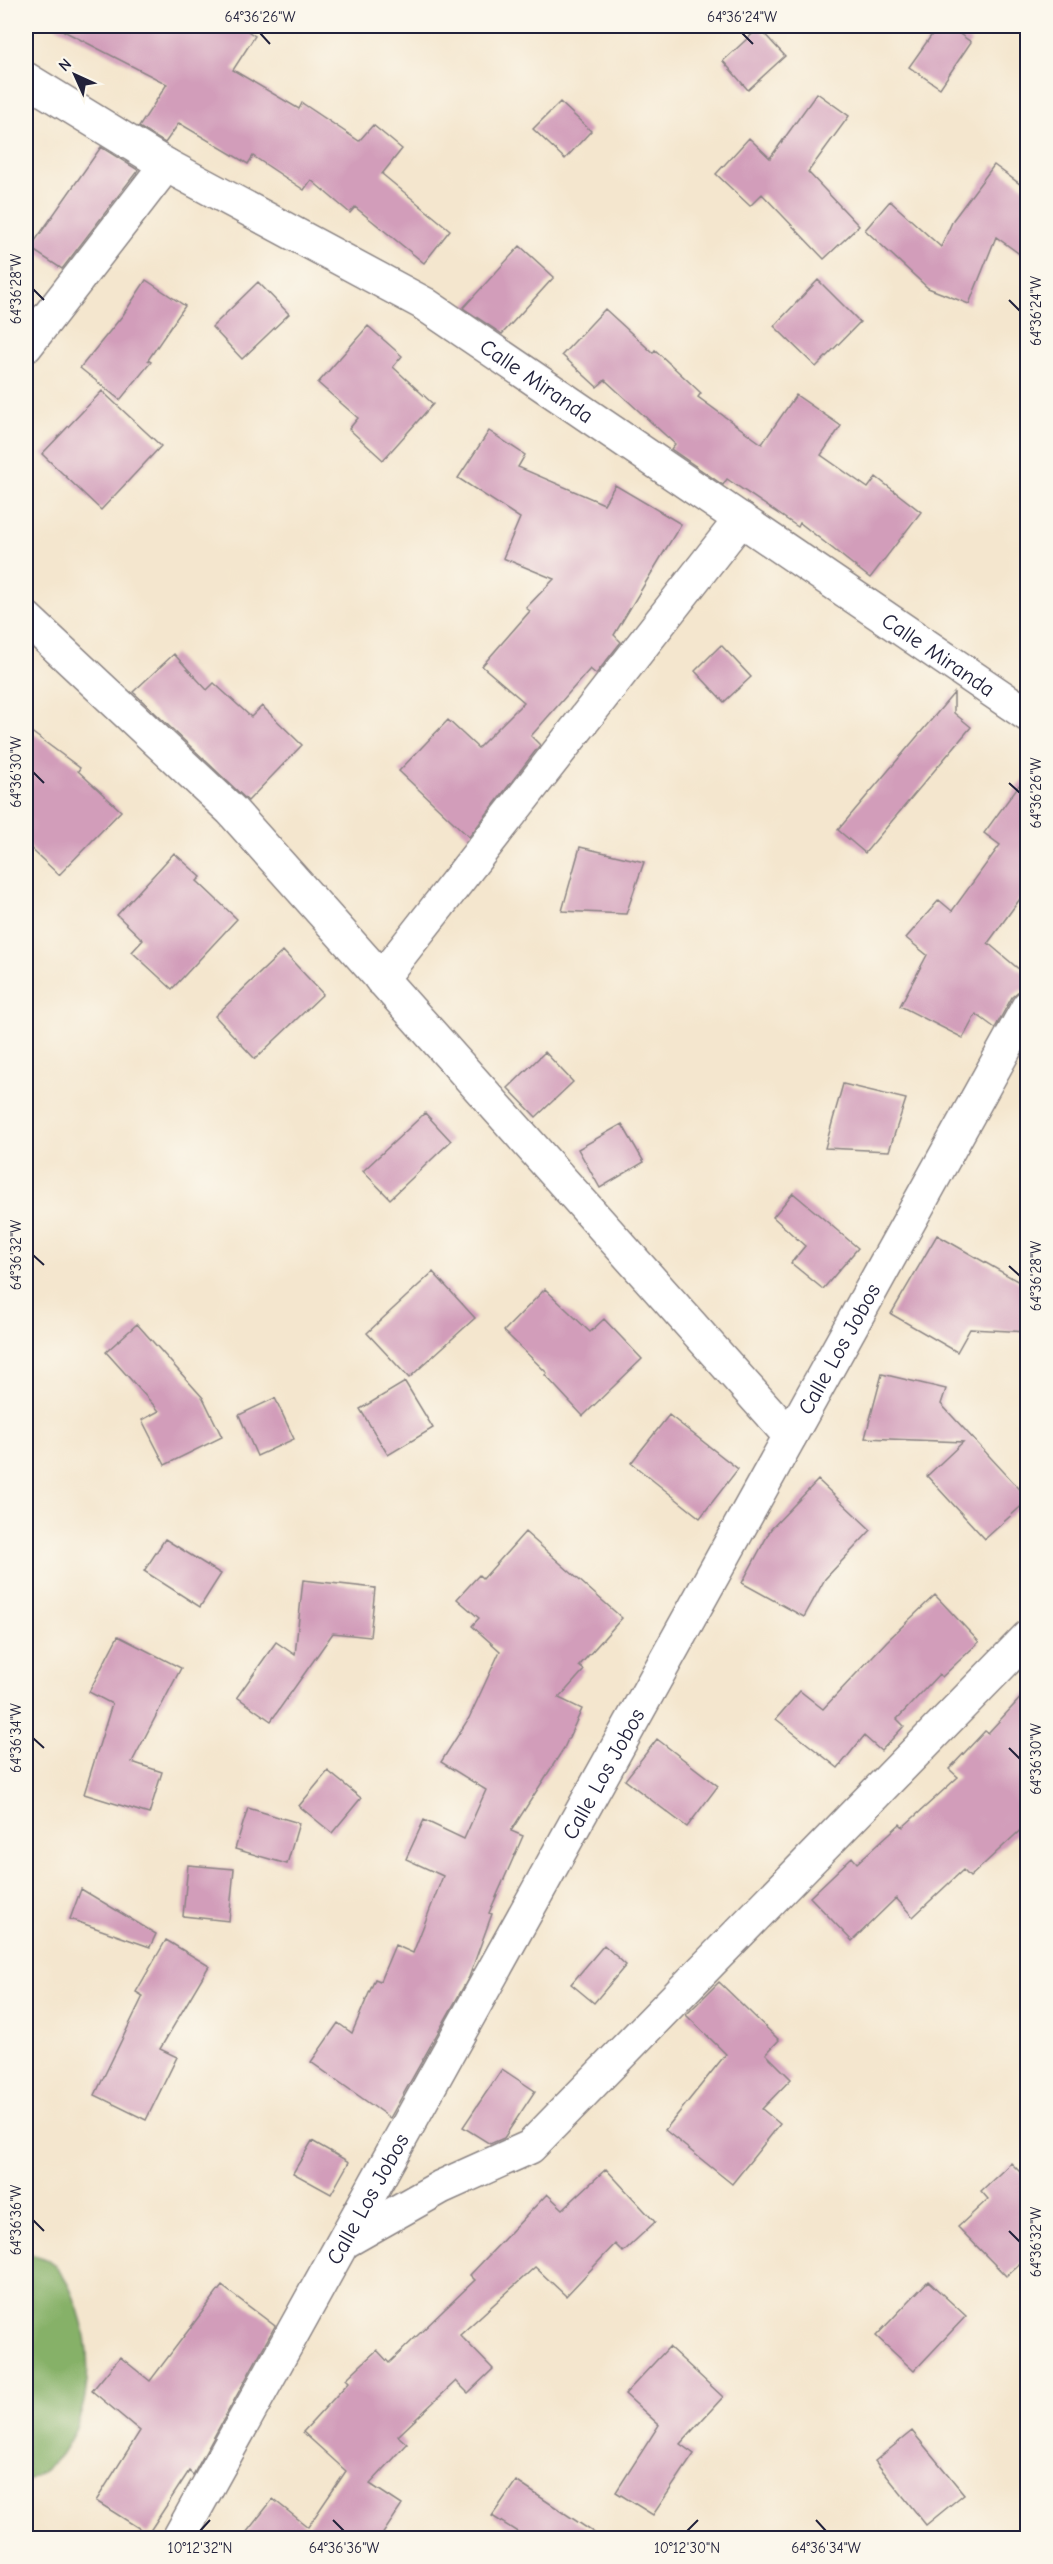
<svg xmlns="http://www.w3.org/2000/svg" width="1053" height="2564" font-family="'Comic Neue',sans-serif">
<style>
.forest{fill:#86b168;stroke:#546a52;stroke-width:1.5}
.building{fill:#d29dba}
.lines{fill:none;stroke-linecap:round;stroke-linejoin:round}
.minor-casing{stroke:#8b8484;stroke-width:36}
.minor{stroke:#fff;stroke-width:33}
.ticks{fill:none;stroke:#22223b;stroke-width:2}
.labels{text-anchor:middle;stroke-width:4.5;stroke-linejoin:round;paint-order:stroke}
.street-label{font-size:22px;fill:#22223b;stroke:#fbf7ec}
.neatline{fill:none;stroke:#22223b;stroke-width:2}
.ticks-label{font-size:15px;text-anchor:middle;fill:#22223b}
</style>
<rect width="100%" height="100%" fill="#fbf7ec"/>
<filter id="ink" filterUnits="userSpaceOnUse"><feTurbulence type="fractalNoise" baseFrequency=".0167" numOctaves="2"/><feDisplacementMap in="SourceGraphic" scale="12" xChannelSelector="R" yChannelSelector="G"/><feConvolveMatrix kernelMatrix="1 2 1 2 8 2 1 2 1" color-interpolation-filters="sRGB"/></filter>
<filter id="wash" filterUnits="userSpaceOnUse"><feTurbulence type="fractalNoise" baseFrequency=".008" numOctaves="4" result="noise"/><feDisplacementMap in="SourceGraphic" scale="24" xChannelSelector="R" yChannelSelector="G"/><feGaussianBlur stdDeviation="1.35" result="paint"/><feColorMatrix in="noise" values="0 0 0 0 0 0 0 0 0 0 0 0 0 0 0 0 0 1.4 0 .05"/><feComposite in="paint" operator="in"/></filter>
<g filter="url(#wash)">
<rect width="100%" height="100%" fill="#f4e6ce"/>
<!-- forest -->
<path class="forest" d="M 26,2253 C 33,2255 45,2257 51,2262 C 65,2275 72,2291 78,2309 C 94,2357 91,2410 62,2453 C 55,2464 40,2472 30,2479 L 26,2480 Z"/>
<g id="blocks">
<!-- building -->
<path class="building" d="M 54,26 L 240,26 L 255,36 L 233,70 L 299,109 L 302,103 L 359,141 L 373,125 L 402,149 L 382,174 L 450,230 L 424,263 L 355,207 L 350,213 L 311,180 L 304,190 L 253,156 L 248,164 L 179,123 L 165,143 L 139,127 L 167,84 Z
M 938,26 L 948,26 L 971,42 L 940,88 L 909,67 Z
M 759,28 L 785,56 L 748,90 L 723,61 Z
M 817,93 L 849,116 L 808,172 L 859,226 L 824,259 L 762,194 L 750,206 L 716,174 L 749,138 L 770,158 Z
M 560,102 L 591,131 L 565,159 L 533,129 Z
M 101,147 L 138,170 L 62,269 L 30,248 Z
M 994,165 L 1028,190 L 1028,260 L 996,237 L 969,304 L 928,288 L 865,230 L 890,201 L 941,247 L 953,220 Z
M 520,246 L 554,277 L 502,334 L 463,308 Z
M 146,280 L 185,306 L 148,360 L 151,362 L 120,400 L 80,368 L 123,315 Z
M 818,280 L 860,322 L 816,367 L 774,326 Z
M 258,282 L 289,314 L 242,359 L 212,327 Z
M 605,309 L 653,353 L 655,350 L 701,393 L 698,397 L 762,444 L 796,395 L 841,426 L 821,455 L 868,488 L 876,477 L 921,512 L 870,578 L 800,523 L 798,527 L 727,479 L 723,485 L 671,449 L 675,444 L 605,380 L 597,387 L 562,355 Z
M 368,326 L 402,356 L 393,367 L 433,404 L 383,460 L 349,429 L 358,418 L 318,383 Z
M 102,391 L 161,446 L 101,510 L 42,454 Z
M 489,431 L 525,455 L 518,467 L 604,504 L 615,485 L 681,524 L 614,635 L 621,642 L 596,674 L 590,669 L 531,736 L 540,745 L 469,837 L 399,771 L 448,720 L 478,748 L 524,702 L 482,666 L 530,611 L 526,608 L 554,579 L 503,558 L 520,518 L 458,478 Z
M 721,645 L 751,677 L 724,702 L 695,671 Z
M 174,654 L 207,690 L 214,683 L 251,717 L 262,706 L 302,745 L 248,801 L 133,692 Z
M 954,693 L 954,713 L 971,727 L 865,853 L 838,830 Z
M 26,728 L 80,768 L 78,771 L 121,811 L 59,875 L 26,844 Z
M 1028,773 L 1028,888 L 988,943 L 1028,977 L 1028,988 L 1019,991 L 1012,997 L 995,1028 L 976,1014 L 963,1038 L 900,1006 L 927,955 L 906,938 L 939,900 L 952,911 L 1000,845 L 984,833 Z
M 580,847 L 644,862 L 626,914 L 562,911 Z
M 174,853 L 201,877 L 197,881 L 237,919 L 172,989 L 132,952 L 143,940 L 117,915 Z
M 283,951 L 323,994 L 255,1059 L 215,1016 Z
M 545,1052 L 573,1082 L 536,1117 L 508,1088 Z
M 843,1084 L 906,1099 L 889,1151 L 825,1148 Z
M 425,1113 L 451,1141 L 390,1199 L 363,1171 Z
M 622,1124 L 644,1162 L 600,1188 L 578,1149 Z
M 793,1193 L 858,1248 L 823,1289 L 791,1263 L 805,1246 L 773,1217 Z
M 937,1235 L 1028,1287 L 1028,1332 L 970,1329 L 957,1352 L 891,1314 Z
M 433,1272 L 475,1318 L 409,1378 L 367,1333 Z
M 545,1289 L 590,1332 L 604,1319 L 642,1359 L 583,1416 L 545,1375 L 547,1373 L 504,1331 Z
M 137,1324 L 203,1398 L 222,1437 L 165,1465 L 142,1420 L 159,1411 L 106,1352 Z
M 882,1374 L 946,1389 L 941,1404 L 1028,1498 L 1028,1500 L 985,1539 L 927,1476 L 963,1442 L 865,1438 Z
M 405,1382 L 433,1428 L 388,1455 L 360,1409 Z
M 275,1398 L 294,1439 L 257,1456 L 239,1415 Z
M 669,1415 L 738,1469 L 700,1518 L 631,1463 Z
M 818,1480 L 871,1530 L 825,1579 L 804,1617 L 742,1583 L 771,1529 Z
M 525,1532 L 622,1618 L 579,1666 L 584,1670 L 559,1698 L 582,1709 L 564,1748 L 511,1831 L 523,1836 L 489,1913 L 492,1914 L 469,1977 L 390,2118 L 311,2062 L 338,2023 L 352,2033 L 375,1979 L 380,1981 L 395,1945 L 413,1953 L 443,1876 L 406,1859 L 424,1820 L 464,1839 L 486,1790 L 441,1762 L 469,1718 L 500,1651 L 472,1626 L 479,1618 L 457,1599 L 479,1575 L 483,1579 Z
M 165,1539 L 221,1574 L 200,1607 L 144,1571 Z
M 303,1580 L 375,1588 L 370,1637 L 333,1633 L 271,1721 L 237,1697 L 276,1642 L 295,1655 Z
M 935,1595 L 979,1642 L 942,1677 L 939,1674 L 897,1719 L 904,1726 L 881,1751 L 864,1736 L 838,1768 L 776,1719 L 800,1691 L 823,1709 L 887,1641 Z
M 118,1636 L 181,1668 L 132,1762 L 162,1772 L 149,1814 L 84,1794 L 112,1704 L 89,1692 Z
M 1028,1690 L 1028,1823 L 970,1877 L 963,1870 L 913,1917 L 896,1898 L 852,1941 L 810,1897 L 852,1857 L 857,1863 L 900,1824 L 903,1827 L 958,1777 L 949,1769 L 985,1731 L 988,1733 Z
M 657,1739 L 718,1786 L 687,1827 L 625,1780 Z
M 328,1771 L 361,1798 L 332,1833 L 299,1806 Z
M 248,1808 L 299,1823 L 287,1864 L 235,1849 Z
M 188,1865 L 234,1869 L 229,1921 L 183,1916 Z
M 81,1889 L 156,1934 L 150,1947 L 70,1919 Z
M 166,1940 L 209,1966 L 160,2049 L 177,2057 L 146,2120 L 95,2095 L 143,1996 L 136,1992 Z
M 604,1945 L 626,1965 L 594,2003 L 571,1984 Z
M 719,1982 L 779,2040 L 766,2054 L 791,2079 L 762,2109 L 780,2124 L 732,2184 L 665,2130 L 726,2054 L 686,2015 Z
M 502,2069 L 535,2091 L 504,2138 L 490,2144 L 463,2127 Z
M 312,2141 L 349,2162 L 331,2194 L 293,2173 Z
M 1011,2163 L 1028,2180 L 1028,2256 L 1006,2276 L 958,2227 L 988,2199 L 981,2191 Z
M 606,2169 L 655,2222 L 623,2252 L 615,2244 L 566,2296 L 535,2267 L 460,2335 L 493,2369 L 468,2393 L 456,2381 L 398,2436 L 407,2444 L 370,2484 L 402,2505 L 380,2538 L 242,2538 L 273,2499 L 308,2527 L 346,2471 L 303,2432 L 349,2382 L 346,2379 L 377,2350 L 389,2363 L 475,2280 L 470,2275 L 547,2194 L 563,2209 Z
M 928,2281 L 966,2316 L 914,2371 L 876,2336 Z
M 222,2286 L 275,2326 L 193,2475 L 189,2471 L 148,2534 L 96,2501 L 140,2431 L 92,2391 L 120,2357 L 150,2381 Z
M 669,2347 L 723,2397 L 680,2444 L 694,2454 L 653,2515 L 616,2492 L 659,2425 L 625,2394 Z
M 912,2431 L 964,2494 L 926,2525 L 875,2461 Z
M 516,2481 L 602,2538 L 527,2538 L 492,2516 Z"/>
</g>
</g>
<g filter="url(#ink)">
<use href="#blocks" fill-opacity="0" stroke="#8b8484" stroke-width="1.5"/>
<g class="lines">
<defs>
<g id="minor">
<path id="s1" d="M 26,79 L 166,165 L 423,303 L 1028,715"/>
<path d="M 26,346 L 166,165"/>
<path d="M 26,618 L 231,810 L 790,1436"/>
<path d="M 381,979 L 741,519"/>
<path d="M 344,2242 L 441,2187 L 530,2147 L 1028,1637"/>
<path id="s2" d="M 179,2538 L 1028,1007"/>
</g>
</defs>
<!-- minor casing -->
<use href="#minor" class="minor-casing"/>
<!-- minor -->
<use href="#minor" class="minor"/>
</g>
</g>
<!-- ticks -->
<path class="ticks" d="M 260,33 L 270,44M 742,33 L 753,44M 33,289 L 44,300M 1009,300 L 1020,311M 33,772 L 44,783M 1009,783 L 1020,793M 33,1255 L 44,1265M 1009,1266 L 1020,1276M 33,1738 L 44,1748M 1009,1748 L 1020,1759M 33,2220 L 44,2231M 1009,2231 L 1020,2242M 333,2520 L 344,2531M 816,2520 L 826,2531M 200,2531 L 210,2520M 687,2531 L 698,2520"/>
<g class="labels">
<!-- street labels -->
<g class="street-label">
<text dy="8" stroke="none"><textPath href="#s1" startOffset="594">Calle Miranda</textPath></text>
<text dy="8" stroke="none"><textPath href="#s1" startOffset="1080">Calle Miranda</textPath></text>
<text dy="8" stroke="none"><textPath href="#s2" startOffset="1360">Calle Los Jobos</textPath></text>
<text dy="8" stroke="none"><textPath href="#s2" startOffset="874">Calle Los Jobos</textPath></text>
<text dy="8" stroke="none"><textPath href="#s2" startOffset="388">Calle Los Jobos</textPath></text>
</g>
</g>
<!-- margin -->
<rect width="1053" height="2564" fill="none" stroke="#fbf7ec" stroke-width="66"/>
<!-- north arrow -->
<g transform="translate(75 75) rotate(315)" stroke="#fbf7ec" stroke-width="4.5" paint-order="stroke">
<path d="M0-4.5L10 22L0 15L-10 22Z" fill="#22223b"/>
<text y="-9" font-size="16" font-weight="bold" text-anchor="middle" fill="#22223b">N</text>
</g>
<rect x="33" y="33" width="987" height="2498" class="neatline"/>
<g class="ticks-label">
<text x="260" y="22">64°36'26"W</text>
<text x="742" y="22">64°36'24"W</text>
<text transform="translate(16 289) rotate(-90)" y="5">64°36'28"W</text>
<text transform="translate(1036 311) rotate(-90)" y="5">64°36'24"W</text>
<text transform="translate(16 772) rotate(-90)" y="5">64°36'30"W</text>
<text transform="translate(1036 793) rotate(-90)" y="5">64°36'26"W</text>
<text transform="translate(16 1255) rotate(-90)" y="5">64°36'32"W</text>
<text transform="translate(1036 1276) rotate(-90)" y="5">64°36'28"W</text>
<text transform="translate(16 1738) rotate(-90)" y="5">64°36'34"W</text>
<text transform="translate(1036 1759) rotate(-90)" y="5">64°36'30"W</text>
<text transform="translate(16 2220) rotate(-90)" y="5">64°36'36"W</text>
<text transform="translate(1036 2242) rotate(-90)" y="5">64°36'32"W</text>
<text x="200" y="2553">10°12'32"N</text>
<text x="344" y="2553">64°36'36"W</text>
<text x="687" y="2553">10°12'30"N</text>
<text x="826" y="2553">64°36'34"W</text>
</g>
</svg>
